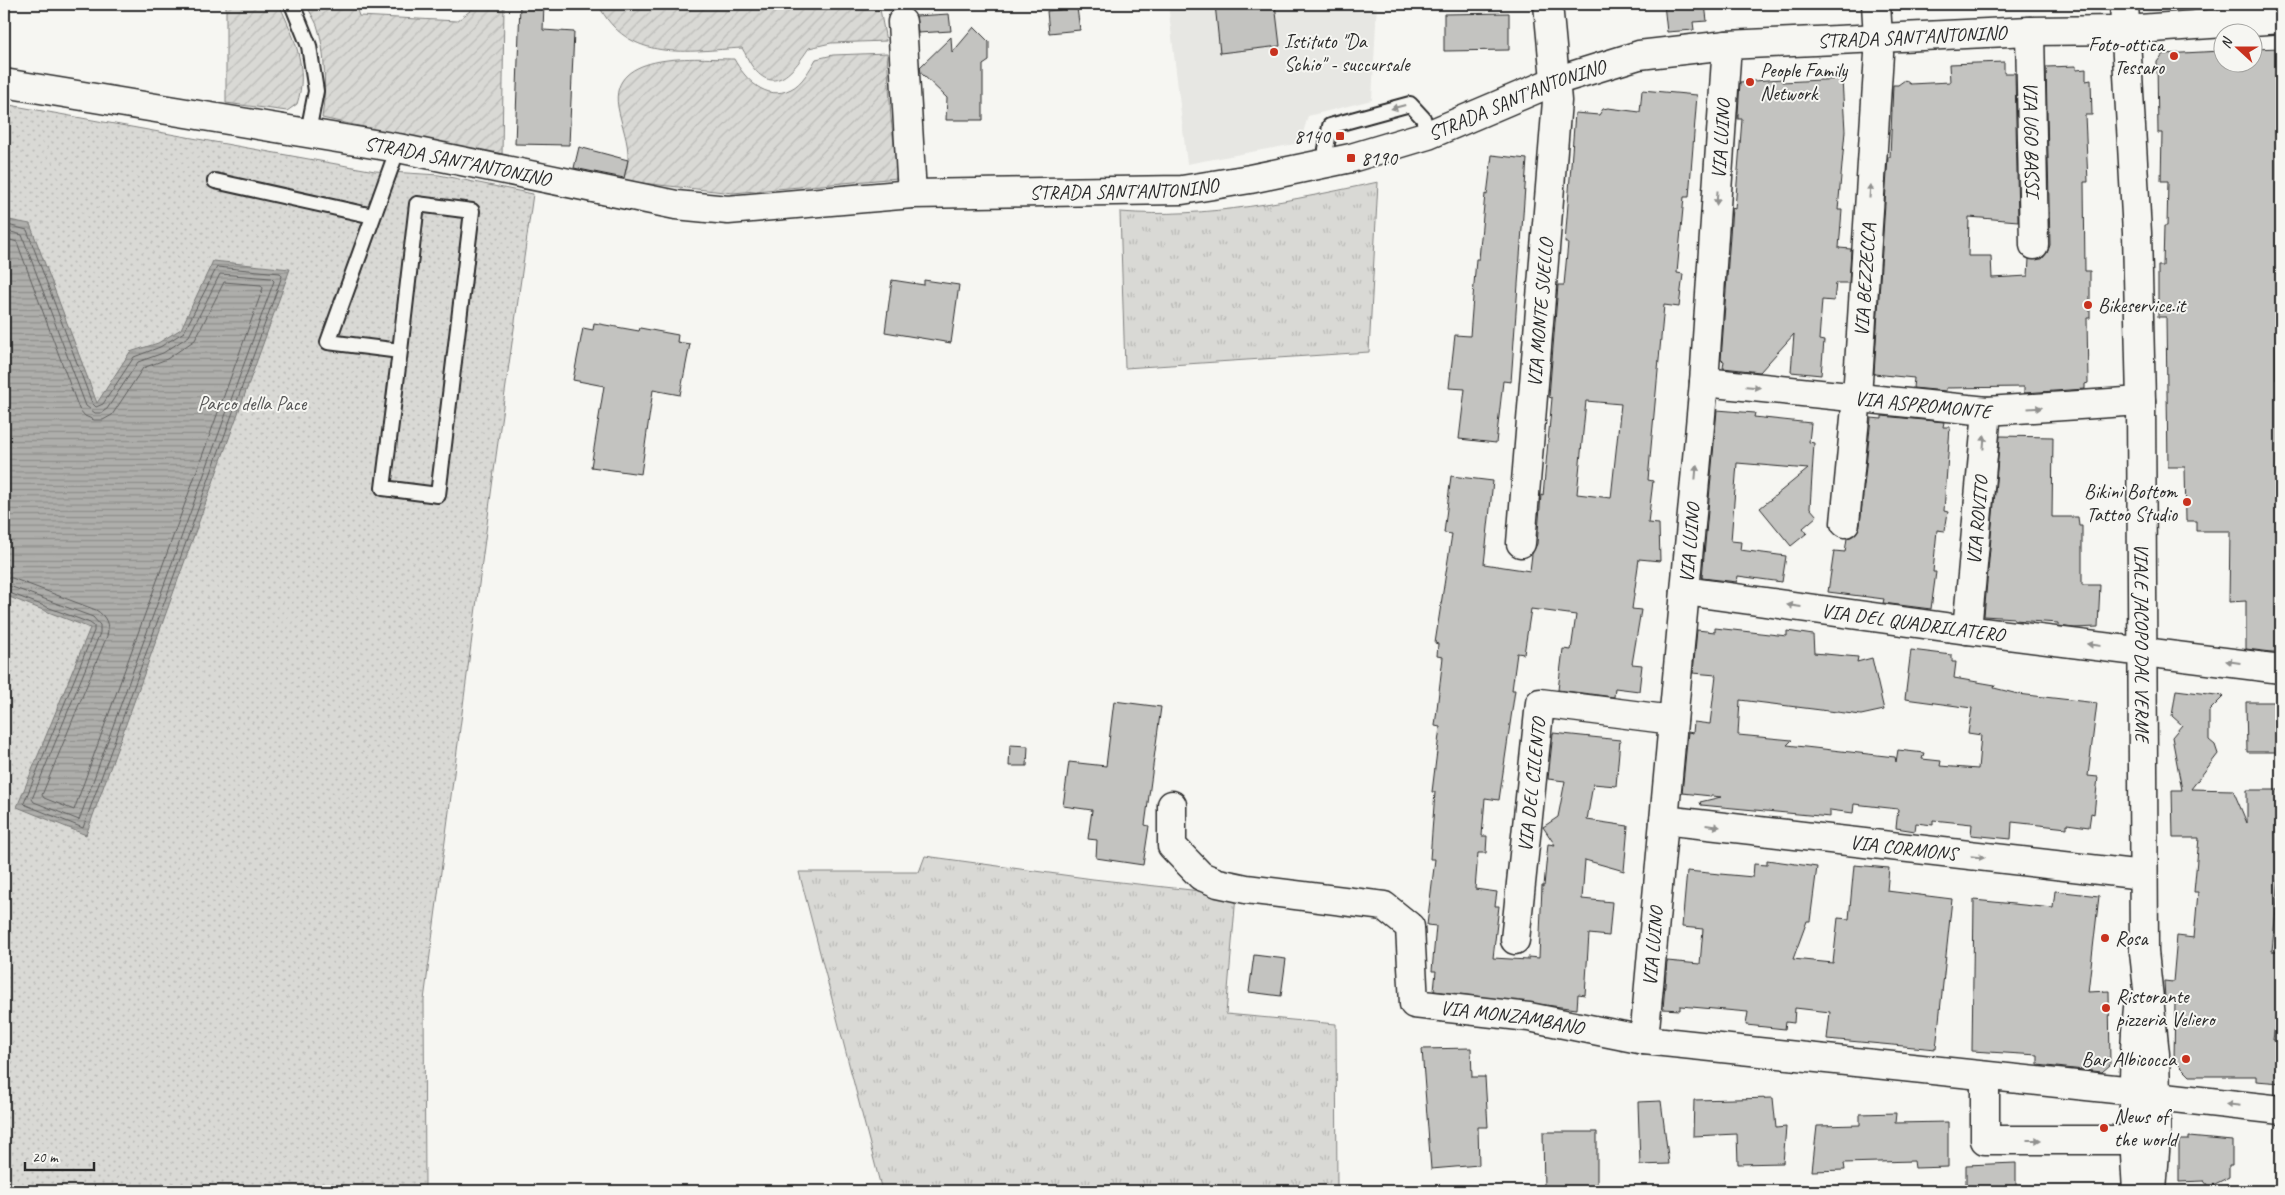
<svg xmlns="http://www.w3.org/2000/svg" width="2285" height="1195" font-family="Caveat,sans-serif">
<style>
.built{fill:#e7e7e3}
.grass{fill:url(#grass-tufts);stroke:#828280}
.park{fill:url(#park-dots);stroke:#828280}
.garden{fill:url(#garden-furrows);stroke:#828280}
.water{fill:url(#water-rules);stroke:#7a7a78}
.lines{fill:none;stroke-linecap:round;stroke-linejoin:round}
.shore{stroke:#5f5f5e;stroke-width:1}
.building{fill:#c3c3c0;stroke:#2b2b2b;fill-rule:evenodd}
.service-casing{stroke:#2b2b2b;stroke-width:18}
.minor-casing{stroke:#2b2b2b;stroke-width:31}
.secondary-casing{stroke:#2b2b2b;stroke-width:31}
.primary-casing{stroke:#2b2b2b;stroke-width:31}
.service{stroke:#f6f6f2;stroke-width:14}
.minor{stroke:#f6f6f2;stroke-width:28}
.secondary{stroke:#f6f6f2;stroke-width:28}
.primary{stroke:#f6f6f2;stroke-width:28}
.oneway{fill:#90908e}
.poi-dot{fill:#c8321e;stroke:#f6f6f2;stroke-width:2}
.labels{text-anchor:middle;stroke-width:4;stroke-linejoin:round;paint-order:stroke}
.street-label{font-size:20px;fill:#2b2b2b;stroke:#f6f6f2}
.poi-label{font-size:20px;fill:#2b2b2b;stroke:#f6f6f2;text-anchor:start}
.park-label{font-size:20px;fill:#565656;stroke:#f6f6f2}
</style>
<defs>
<pattern id="grass-tufts" width="24" height="20" patternUnits="userSpaceOnUse" patternTransform="scale(1.25)"><rect width="24" height="20" fill="#d9d9d5"/><path d="M3 7l-1-3M5 7V3M7 7l1-3M15 17l-1-3M17 17v-4M19 17l1-3" fill="none" stroke="#babab7"/></pattern>
<pattern id="park-dots" width="8" height="8" patternUnits="userSpaceOnUse" patternTransform="scale(1.25)"><rect width="8" height="8" fill="#d9d9d5"/><path d="M2 2h.1M6 6h.1" fill="none" stroke="#babab7" stroke-width="1.8" stroke-linecap="round"/></pattern>
<pattern id="garden-furrows" width="10" height="10" patternUnits="userSpaceOnUse" patternTransform="scale(1.25)"><rect width="10" height="10" fill="#d9d9d5"/><path d="M-1 1l2-2M0 10L10 0M9 11l2-2" fill="none" stroke="#babab7"/></pattern>
<pattern id="water-rules" width="6" height="5" patternUnits="userSpaceOnUse" patternTransform="scale(1.25)"><rect width="6" height="5" fill="#aeaeab"/><path d="M0 2.5h6" fill="none" stroke="#8e8e8b"/></pattern>
</defs>
<rect width="100%" height="100%" fill="#f6f6f2"/>
<filter id="ink" filterUnits="userSpaceOnUse"><feTurbulence type="fractalNoise" baseFrequency=".02" numOctaves="2"/><feDisplacementMap in="SourceGraphic" scale="10" xChannelSelector="R" yChannelSelector="G"/><feConvolveMatrix kernelMatrix="1 2 1 2 8 2 1 2 1" color-interpolation-filters="sRGB"/></filter>
<g filter="url(#ink)">
<!-- built -->
<path class="built" d="M 1168,4 L 1377,4 L 1372,100 L 1308,116 L 1300,143 L 1187,164 Z"/>
<!-- grass -->
<path class="grass" d="M 1378,182 L 1369,352 L 1125,368 L 1120,212 C 1207,219 1293,200 1378,182 Z
M 925,856 L 1093,879 L 1236,895 L 1226,1014 L 1336,1024 L 1337,1191 L 882,1191 L 799,872 L 919,872 Z"/>
<!-- park -->
<path class="park" d="M 4,104 L 375,171 L 439,175 L 533,194 L 496,456 L 424,1000 L 425,1191 L 4,1191 Z"/>
<!-- garden -->
<path class="garden" d="M 226,4 L 279,4 C 294,37 309,68 297,104 L 287,111 L 226,103 Z
M 306,4 L 355,4 L 359,16 L 457,21 L 479,4 L 504,4 L 502,157 L 322,118 C 326,92 326,51 317,25 C 314,18 309,11 306,4 Z
M 598,4 L 879,4 L 886,41 L 831,43 L 809,48 C 795,68 775,98 752,66 C 748,61 746,54 742,48 C 688,51 628,64 598,4 Z
M 887,53 L 891,118 L 898,178 L 733,193 L 623,181 C 625,174 628,166 628,159 C 629,142 621,124 618,107 C 608,49 699,59 734,59 C 745,79 766,102 791,89 C 802,84 810,69 816,59 L 833,55 Z"/>
<!-- water -->
<path class="water" d="M 4,219 L 30,224 L 97,403 L 130,352 L 158,343 L 181,329 L 213,261 L 290,269 L 86,835 L 17,807 L 90,628 L 4,595 Z"/>
<g class="lines">
<!-- shore -->
<path class="shore" d="M 4,224 L 27,230 L 92,403 L 96,407 L 103,404 L 134,357 L 160,347 L 184,332 L 217,267 L 280,273 L 282,276 L 83,828 L 26,805 L 24,803 L 94,631 L 94,626 L 90,623 L 4,591
M 4,230 L 22,235 L 86,406 L 95,413 L 101,413 L 107,409 L 138,362 L 163,353 L 189,336 L 220,274 L 271,278 L 274,281 L 79,820 L 34,802 L 32,799 L 100,633 L 100,625 L 93,617 L 4,584
M 4,238 L 17,242 L 79,409 L 85,416 L 94,420 L 103,420 L 112,415 L 143,368 L 167,359 L 195,340 L 224,282 L 261,285 L 263,288 L 74,810 L 44,798 L 42,795 L 107,636 C 110,625 106,616 96,610 L 12,578 L 4,577"/>
</g>
<!-- building -->
<path class="building" d="M 520,4 L 544,4 L 543,30 L 574,32 L 569,145 L 515,144 Z
M 1215,4 L 1275,4 L 1280,46 L 1220,53 Z
M 1664,4 L 1705,4 L 1707,21 L 1693,22 L 1694,30 L 1667,32 Z
M 1077,8 L 1080,30 L 1049,33 L 1047,11 Z
M 1509,13 L 1509,50 L 1444,51 L 1444,14 Z
M 949,14 L 951,31 L 918,33 L 916,16 Z
M 974,27 L 989,42 L 989,61 L 983,65 L 983,120 L 946,120 L 947,98 L 921,73 L 920,67 L 951,37 L 952,53 Z
M 2281,48 L 2281,144 L 2276,278 L 2276,379 L 2281,379 L 2281,520 L 2279,520 L 2281,557 L 2281,652 L 2272,652 L 2246,649 L 2246,601 L 2229,602 L 2230,531 L 2196,531 L 2196,521 L 2186,521 L 2185,467 L 2168,467 L 2166,317 L 2158,317 L 2158,266 L 2163,266 L 2164,226 L 2167,226 L 2168,181 L 2161,181 L 2162,133 L 2158,133 L 2157,62 L 2163,54 L 2222,51 L 2222,62 L 2252,62 L 2252,49 Z
M 2004,62 L 2004,73 L 2015,73 L 2018,221 L 1969,217 L 1968,256 L 1991,256 L 1992,278 L 2028,276 L 2029,259 L 2042,259 L 2047,253 L 2050,245 L 2046,67 L 2076,66 L 2076,70 L 2086,69 L 2086,81 L 2091,80 L 2092,115 L 2085,115 L 2088,182 L 2084,182 L 2085,271 L 2090,271 L 2090,318 L 2087,318 L 2088,383 L 2085,384 L 2085,389 L 2024,393 L 2024,387 L 1946,388 L 1946,391 L 1913,388 L 1914,378 L 1874,374 L 1888,157 L 1890,157 L 1893,85 L 1898,85 L 1905,80 L 1910,84 L 1950,82 L 1949,64 Z
M 1782,79 L 1782,82 L 1842,79 L 1845,131 L 1838,210 L 1842,210 L 1839,248 L 1851,249 L 1849,283 L 1836,283 L 1834,301 L 1822,300 L 1819,340 L 1824,341 L 1821,375 L 1791,372 L 1794,334 L 1760,372 L 1723,368 L 1724,361 L 1721,360 L 1732,208 L 1735,209 L 1742,119 L 1738,119 L 1738,114 L 1740,82 Z
M 1642,90 L 1697,95 L 1689,197 L 1684,197 L 1677,273 L 1683,274 L 1679,307 L 1664,305 L 1648,480 L 1653,481 L 1648,523 L 1659,524 L 1660,561 L 1639,559 L 1632,609 L 1641,610 L 1632,664 L 1642,665 L 1639,691 L 1615,688 L 1614,697 L 1558,690 L 1563,649 L 1571,650 L 1576,615 L 1531,609 L 1524,654 L 1517,653 L 1512,690 L 1515,690 L 1499,800 L 1485,798 L 1482,836 L 1487,836 L 1486,853 L 1478,853 L 1475,889 L 1497,892 L 1495,906 L 1499,906 L 1493,958 L 1528,960 L 1528,957 L 1539,958 L 1542,886 L 1544,886 L 1548,844 L 1555,845 L 1543,827 L 1558,817 L 1565,781 L 1548,779 L 1553,733 L 1620,740 L 1616,786 L 1593,784 L 1587,820 L 1628,826 L 1624,871 L 1585,860 L 1582,899 L 1612,902 L 1609,936 L 1589,934 L 1585,995 L 1578,994 L 1577,1009 L 1434,991 L 1436,971 L 1432,971 L 1436,926 L 1427,925 L 1435,859 L 1430,859 L 1435,792 L 1432,792 L 1440,727 L 1435,726 L 1443,657 L 1437,656 L 1438,644 L 1435,643 L 1452,534 L 1444,533 L 1451,476 L 1493,481 L 1484,564 L 1530,571 L 1532,554 L 1537,544 L 1541,495 L 1543,496 L 1552,398 L 1549,397 L 1558,285 L 1564,285 L 1568,243 L 1565,243 L 1575,113 L 1599,115 L 1603,109 L 1608,108 L 1640,112 ZM 1586,401 L 1621,404 L 1611,498 L 1577,494 Z
M 579,147 L 628,160 L 624,178 L 574,168 Z
M 1492,155 L 1527,159 L 1511,382 L 1503,381 L 1496,443 L 1459,439 L 1465,389 L 1449,388 L 1455,335 L 1470,336 L 1476,259 L 1479,259 L 1485,194 L 1487,195 Z
M 892,280 L 924,285 L 924,280 L 959,285 L 951,343 L 885,332 Z
M 594,323 L 639,331 L 640,328 L 678,335 L 677,342 L 690,344 L 680,395 L 653,390 L 641,474 L 591,467 L 604,386 L 573,380 L 583,328 L 593,330 Z
M 1717,410 L 1755,413 L 1754,417 L 1811,423 L 1809,442 L 1814,443 L 1810,508 L 1817,516 L 1803,528 L 1807,533 L 1791,546 L 1760,508 L 1808,469 L 1737,463 L 1731,541 L 1741,542 L 1740,550 L 1786,556 L 1782,582 L 1738,576 L 1737,582 L 1702,578 Z
M 1882,416 L 1944,422 L 1943,427 L 1950,427 L 1944,511 L 1948,512 L 1945,531 L 1937,530 L 1933,572 L 1936,572 L 1931,609 L 1883,603 L 1884,599 L 1828,592 L 1834,551 L 1845,552 L 1847,538 L 1857,532 L 1860,525 L 1871,418 L 1882,419 Z
M 2000,436 L 2053,437 L 2052,517 L 2078,517 L 2079,526 L 2082,526 L 2082,585 L 2100,585 L 2098,627 L 2074,628 L 2058,626 L 2058,623 L 2014,620 L 2014,618 L 1984,616 Z
M 1715,628 L 1787,636 L 1787,631 L 1813,635 L 1814,653 L 1858,657 L 1857,662 L 1872,658 L 1884,710 L 1861,715 L 1740,700 L 1738,735 L 1792,740 L 1787,745 L 1895,757 L 1896,762 L 1898,750 L 1924,753 L 1922,759 L 1941,761 L 1940,766 L 1978,769 L 1981,735 L 1968,733 L 1972,708 L 1905,699 L 1911,650 L 1952,655 L 1952,662 L 1956,662 L 1954,678 L 1995,685 L 1994,688 L 2018,694 L 2097,703 L 2088,776 L 2098,777 L 2094,814 L 2091,813 L 2089,827 L 2067,824 L 2067,828 L 2012,822 L 2011,839 L 1971,835 L 1972,824 L 1933,820 L 1933,825 L 1916,823 L 1915,831 L 1896,828 L 1898,809 L 1854,804 L 1853,813 L 1830,810 L 1830,817 L 1701,805 L 1700,802 L 1721,797 L 1682,793 L 1688,732 L 1693,733 L 1694,722 L 1710,724 L 1716,675 L 1693,673 L 1697,630 L 1715,632 Z
M 2176,690 L 2224,696 L 2209,711 L 2209,740 L 2215,745 L 2218,754 L 2191,789 L 2233,790 L 2247,823 L 2247,790 L 2281,790 L 2281,858 L 2272,951 L 2281,952 L 2281,996 L 2279,996 L 2273,1040 L 2281,1040 L 2281,1083 L 2256,1081 L 2256,1076 L 2190,1076 L 2174,1060 L 2175,1001 L 2165,999 L 2164,981 L 2173,982 L 2177,936 L 2194,938 L 2198,892 L 2194,892 L 2199,838 L 2173,838 L 2172,790 L 2182,790 L 2172,737 L 2182,725 L 2172,716 Z
M 1114,701 L 1161,707 L 1145,825 L 1149,826 L 1143,865 L 1096,858 L 1097,840 L 1088,839 L 1092,810 L 1063,806 L 1069,762 L 1106,766 Z
M 2246,702 L 2281,702 L 2281,752 L 2247,752 Z
M 1010,745 L 1028,746 L 1027,766 L 1009,766 Z
M 1767,860 L 1817,867 L 1810,921 L 1807,921 L 1793,959 L 1833,963 L 1838,918 L 1849,919 L 1854,865 L 1889,868 L 1887,891 L 1952,899 L 1936,1049 L 1827,1039 L 1830,1012 L 1795,1008 L 1794,1023 L 1786,1022 L 1785,1029 L 1746,1025 L 1748,1012 L 1680,1006 L 1680,1010 L 1663,1009 L 1667,961 L 1700,964 L 1703,929 L 1682,927 L 1687,871 L 1753,877 L 1754,864 L 1767,865 Z
M 2055,891 L 2099,896 L 2088,992 L 2109,991 L 2110,1065 L 2102,1072 L 2038,1065 L 2038,1055 L 1972,1051 L 1974,900 L 2053,908 Z
M 1254,955 L 1286,959 L 1281,996 L 1249,992 Z
M 1471,1048 L 1472,1077 L 1485,1077 L 1488,1127 L 1478,1127 L 1479,1165 L 1431,1169 L 1422,1049 Z
M 1773,1098 L 1776,1128 L 1786,1127 L 1783,1163 L 1738,1164 L 1737,1134 L 1693,1136 L 1694,1100 Z
M 1661,1101 L 1669,1164 L 1640,1165 L 1638,1102 Z
M 1896,1113 L 1895,1123 L 1948,1122 L 1948,1167 L 1915,1168 L 1914,1161 L 1844,1163 L 1845,1170 L 1812,1171 L 1817,1126 L 1860,1125 L 1860,1114 Z
M 1543,1132 L 1597,1132 L 1597,1191 L 1544,1191 Z
M 2189,1137 L 2232,1141 L 2232,1165 L 2229,1165 L 2229,1177 L 2209,1187 L 2204,1181 L 2179,1182 L 2179,1140 L 2189,1140 Z
M 2016,1163 L 2016,1191 L 1966,1190 L 1966,1165 Z"/>
<g class="lines">
<defs>
<path id="service" d="M 292,4 L 309,46 L 316,91 L 308,132
M 398,148 L 328,342 L 400,351 L 383,488 L 438,495 L 472,211 L 417,204 L 400,351
M 1328,163 L 1326,149 L 1330,126 L 1410,104 L 1423,118 L 1428,135
M 215,181 L 373,216"/>
<g id="minor">
<path d="M 902,22 L 912,194"/>
<path d="M 2125,30 L 2281,19"/>
<path id="s1" d="M 2030,31 L 2034,245"/>
<path id="s2" d="M 1704,382 L 1987,411 L 2141,401"/>
<path id="s3" d="M 1845,523 L 1857,397 L 1879,54 L 1876,4"/>
<path id="s4" d="M 1521,543 L 1557,101 L 1548,4"/>
<path id="s5" d="M 1685,591 L 1967,630 L 2281,669"/>
<path id="s6" d="M 1967,630 L 1987,411"/>
<path id="s7" d="M 1172,805 L 1172,846 L 1201,876 L 1218,883 L 1246,889 L 1384,906 L 1410,927 L 1414,1004 L 1529,1017 L 1644,1040 L 2134,1091"/>
<path id="s8" d="M 1664,820 L 2143,875"/>
<path id="s9" d="M 1515,940 L 1540,703 L 1673,720"/>
<path id="s10" d="M 1644,1040 L 1704,382 L 1727,45"/>
<path d="M 1985,1076 L 1985,1140 L 2133,1140"/>
<path d="M 2156,1096 L 2281,1110"/>
</g>
<g id="secondary">
<path id="s11" d="M 4,83 L 398,148 L 676,205 L 728,210 L 912,194 L 1182,190 L 1250,179 L 1351,158 L 1428,135 L 1555,81 L 1639,55 L 1727,45 L 2030,31 L 2125,30"/>
</g>
<g id="primary">
<path id="s12" d="M 2124,4 L 2137,233 L 2141,401 L 2144,952 L 2155,1054 L 2156,1096 L 2156,1138 L 2152,1191"/>
<path d="M 2137,1191 C 2133,1130 2132,1069 2138,1008"/>
</g>
</defs>
<!-- service casing -->
<use href="#service" class="service-casing"/>
<!-- minor casing -->
<use href="#minor" class="minor-casing"/>
<!-- secondary casing -->
<use href="#secondary" class="secondary-casing"/>
<!-- primary casing -->
<use href="#primary" class="primary-casing"/>
<!-- service -->
<use href="#service" class="service"/>
<!-- minor -->
<use href="#minor" class="minor"/>
<!-- secondary -->
<use href="#secondary" class="secondary"/>
<!-- primary -->
<use href="#primary" class="primary"/>
</g>
<!-- one-way arrows -->
<defs><path id="oneway-solid" d="M-6-.8H1V-3.2L6.5 0L1 3.2V.8H-6Z" transform="scale(1.25)"/></defs>
<g class="oneway">
<use href="#oneway-solid" transform="translate(1398 107) rotate(165)"/>
<use href="#oneway-solid" transform="translate(1870 191) rotate(-86)"/>
<use href="#oneway-solid" transform="translate(1717 198) rotate(94)"/>
<use href="#oneway-solid" transform="translate(1753 387) rotate(5)"/>
<use href="#oneway-solid" transform="translate(2035 408) rotate(-4)"/>
<use href="#oneway-solid" transform="translate(1984 442) rotate(-85)"/>
<use href="#oneway-solid" transform="translate(1696 472) rotate(-85)"/>
<use href="#oneway-solid" transform="translate(1794 606) rotate(-172)"/>
<use href="#oneway-solid" transform="translate(2094 645) rotate(-173)"/>
<use href="#oneway-solid" transform="translate(2233 662) rotate(-172)"/>
<use href="#oneway-solid" transform="translate(1713 826) rotate(7)"/>
<use href="#oneway-solid" transform="translate(1978 857) rotate(6)"/>
<use href="#oneway-solid" transform="translate(2233 1105) rotate(-174)"/>
<use href="#oneway-solid" transform="translate(2034 1140)"/>
</g>
</g>
<!-- markers -->
<g class="poi-dot">
<circle cx="1274" cy="52" r="5"/>
<circle cx="2174" cy="56" r="5"/>
<circle cx="1750" cy="82" r="5"/>
<rect x="1335" y="131" width="10" height="10" rx="2.5"/>
<rect x="1346" y="153" width="10" height="10" rx="2.5"/>
<circle cx="2088" cy="305" r="5"/>
<circle cx="2187" cy="502" r="5"/>
<circle cx="2105" cy="938" r="5"/>
<circle cx="2106" cy="1008" r="5"/>
<circle cx="2186" cy="1059" r="5"/>
<circle cx="2104" cy="1128" r="5"/>
</g>
<g class="labels">
<!-- street labels -->
<g class="street-label">
<text dy="7" stroke="none"><textPath href="#s11" startOffset="1942">STRADA SANT'ANTONINO</textPath></text>
<text dy="7" stroke="none"><textPath href="#s11" startOffset="1538">STRADA SANT'ANTONINO</textPath></text>
<text dy="7" stroke="none"><textPath href="#s1" startOffset="108">VIA UGO BASSI</textPath></text>
<text dy="7" stroke="none"><textPath href="#s10" startOffset="904">VIA LUINO</textPath></text>
<text dy="7" stroke="none"><textPath href="#s11" startOffset="460">STRADA SANT'ANTONINO</textPath></text>
<text dy="7" stroke="none"><textPath href="#s11" startOffset="1132">STRADA SANT'ANTONINO</textPath></text>
<text dy="7" stroke="none"><textPath href="#s3" startOffset="244">VIA BEZZECCA</textPath></text>
<text dy="7" stroke="none"><textPath href="#s4" startOffset="231">VIA MONTE SUELLO</textPath></text>
<text dy="7" stroke="none"><textPath href="#s2" startOffset="220">VIA ASPROMONTE</textPath></text>
<text dy="7" stroke="none"><textPath href="#s6" startOffset="110">VIA ROVITO</textPath></text>
<text dy="7" stroke="none"><textPath href="#s10" startOffset="499">VIA LUINO</textPath></text>
<text dy="7" stroke="none"><textPath href="#s5" startOffset="230">VIA DEL QUADRILATERO</textPath></text>
<text dy="7" stroke="none"><textPath href="#s12" startOffset="639">VIALE JACOPO DAL VERME</textPath></text>
<text dy="7" stroke="none"><textPath href="#s9" startOffset="156">VIA DEL CILENTO</textPath></text>
<text dy="7" stroke="none"><textPath href="#s8" startOffset="241">VIA CORMONS</textPath></text>
<text dy="7" stroke="none"><textPath href="#s10" startOffset="94">VIA LUINO</textPath></text>
<text dy="7" stroke="none"><textPath href="#s7" startOffset="478">VIA MONZAMBANO</textPath></text>
</g>
<!-- poi labels -->
<g class="poi-label">
<text x="1284" y="48">Istituto "Da<tspan x="1284" dy="23">Schio" - succursale</tspan></text>
<text x="2164" y="51" text-anchor="end">Foto-ottica<tspan x="2164" dy="23">Tessaro</tspan></text>
<text x="1760" y="77">People Family<tspan x="1760" dy="23">Network</tspan></text>
<text x="1330" y="143" text-anchor="end">8140</text>
<text x="1361" y="165">8190</text>
<text x="2098" y="312">Bikeservice.it</text>
<text x="2177" y="498" text-anchor="end">Bikini Bottom<tspan x="2177" dy="23">Tattoo Studio</tspan></text>
<text x="2115" y="945">Rosa</text>
<text x="2116" y="1003">Ristorante<tspan x="2116" dy="23">pizzeria Veliero</tspan></text>
<text x="2176" y="1066" text-anchor="end">Bar Albicocca</text>
<text x="2114" y="1123">News of<tspan x="2114" dy="23">the world</tspan></text>
</g>
<!-- park labels -->
<g class="park-label">
<text x="252" y="410">Parco della Pace</text>
</g>
</g>
<!-- margin -->
<rect width="2285" height="1195" fill="none" stroke="#f6f6f2" stroke-width="20"/>
<rect x="10" y="10" width="2265" height="1175" fill="none" stroke="#2b2b2b" stroke-width="2" filter="url(#ink)"/>
<!-- north arrow -->
<g transform="translate(2238 48) rotate(291)"><circle r="24" fill="#f6f6f2" stroke="#a5a5a2"/>
<path d="M0-4L9 19L0 12L-9 19Z" fill="#c8321e"/>
<text y="-8" font-size="14" font-weight="bold" text-anchor="middle" fill="#2b2b2b">N</text>
</g>
<!-- scale -->
<path d="M25 1162v8h69v-8" fill="none" stroke="#2b2b2b" stroke-width="2.5"/>
<text x="32" y="1162" font-size="15" fill="#2b2b2b" stroke="#f6f6f2" stroke-width="4" paint-order="stroke">20 m</text>
</svg>
